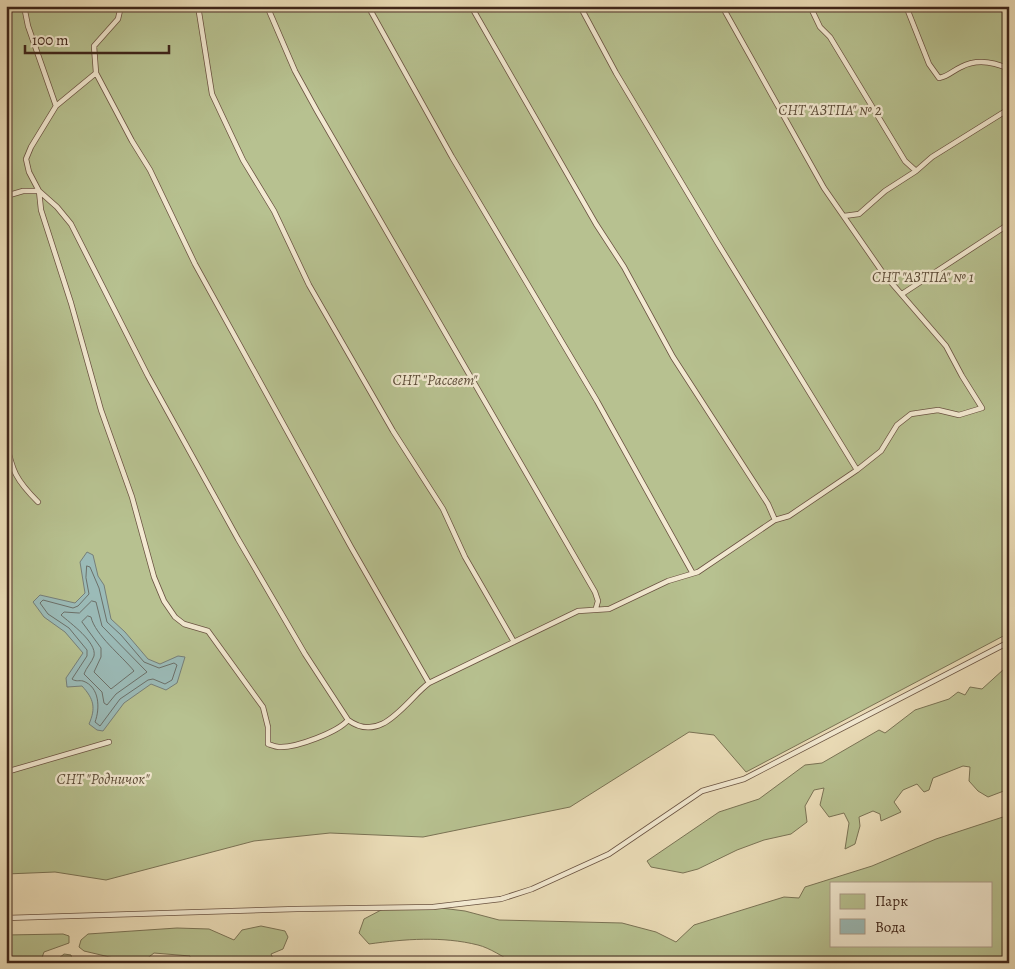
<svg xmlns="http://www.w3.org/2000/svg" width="1015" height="969" font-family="Alegreya,serif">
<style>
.green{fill:#b7c190;stroke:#7a7355;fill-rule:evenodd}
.water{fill:#9bbbb8;stroke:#767f79}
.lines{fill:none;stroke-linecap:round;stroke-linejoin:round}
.shore{stroke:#6c7069;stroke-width:1}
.lane-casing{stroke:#6a5342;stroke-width:6}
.lane{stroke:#f3ead2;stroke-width:4.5}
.labels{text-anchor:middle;stroke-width:4.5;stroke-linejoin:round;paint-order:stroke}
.park-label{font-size:15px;font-style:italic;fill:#5c4c38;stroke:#f3ead2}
</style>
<rect width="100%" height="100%" fill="#ecdeb9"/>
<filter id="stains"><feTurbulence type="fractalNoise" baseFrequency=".004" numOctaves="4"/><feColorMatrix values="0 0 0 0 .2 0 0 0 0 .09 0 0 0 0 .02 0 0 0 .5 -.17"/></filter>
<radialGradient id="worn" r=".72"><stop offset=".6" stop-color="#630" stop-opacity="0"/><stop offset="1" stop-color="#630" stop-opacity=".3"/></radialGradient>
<!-- green -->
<path class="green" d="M 6,6 L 1009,6 L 1009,633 L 746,772 L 714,735 L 689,732 L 570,807 L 423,837 L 330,833 L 254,841 L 106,880 L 55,872 L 6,874 Z
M 1009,668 L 1009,789 L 988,797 L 978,791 L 969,781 L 970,767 L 963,766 L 933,778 L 929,790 L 924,792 L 917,784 L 903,790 L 894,802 L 901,812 L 881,821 L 880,814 L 873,811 L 859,817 L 860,826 L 855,844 L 845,849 L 849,823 L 844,813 L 829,817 L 820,805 L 824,788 L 814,790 L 805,806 L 807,822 L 791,834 L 764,840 L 737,850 L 698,869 L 683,873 L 651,867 L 647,861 L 719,812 L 759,799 L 805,765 L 822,763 L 879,730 L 885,733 L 915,710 L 949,699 L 958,692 L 965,695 L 970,687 L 982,689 L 1004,669 Z
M 1009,815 L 1009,963 L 777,963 L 770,958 L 764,963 L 514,963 C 503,957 490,948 478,945 C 442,936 405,939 369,944 L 359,933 L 364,919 L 383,909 L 433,907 L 465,911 L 499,920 L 622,923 L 656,932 L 676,942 L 694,925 L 784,897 L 799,898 L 805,887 L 872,866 L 936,839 ZM 831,883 L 991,883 L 991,945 L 831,945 Z
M 261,926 L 285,931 L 288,937 L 283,949 L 271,954 L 275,963 L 190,963 L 190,956 L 154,953 L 141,963 L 135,963 L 84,951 L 79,947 L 81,940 L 88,934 L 177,928 L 209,929 L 234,940 L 242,930 Z
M 63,934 L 69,936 L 69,943 L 44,952 L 40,963 L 6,963 L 6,935 Z
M 64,954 L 71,955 L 73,963 L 53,963 Z"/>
<!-- water -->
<path class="water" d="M 87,552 L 93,555 L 98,576 L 104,585 L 111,619 L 125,632 L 148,659 L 160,664 L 178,656 L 185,657 L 177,683 L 166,690 L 151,684 L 124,703 L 103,731 L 97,730 L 89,724 C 96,708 94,699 82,686 L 67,687 L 66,678 L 83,653 L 65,632 L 44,617 L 33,602 L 40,595 L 75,603 L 85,593 L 80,562 Z"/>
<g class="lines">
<!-- shore -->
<path class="shore" d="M 87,566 L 90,567 L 99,588 L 107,622 L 121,635 L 144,662 L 159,668 L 174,663 L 177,665 L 172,680 L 165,684 L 153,679 L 148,680 L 120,699 L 100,726 L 95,722 C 100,709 100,687 83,681 C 79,680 76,682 72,679 L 87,656 L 87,650 L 69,628 L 48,614 L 40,603 L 43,600 L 73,608 L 78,606 L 89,594 L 86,578 Z
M 92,601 L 96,602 L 102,626 L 147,672 L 116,694 L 107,705 L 104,703 L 102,692 L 84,674 C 86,668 92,662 94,656 C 97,642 70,623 61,615 L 64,612 L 79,613 Z
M 88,616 L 91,617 C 95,635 122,656 134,671 L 111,689 L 94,672 L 101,657 L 101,648 L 82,622 Z"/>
<defs>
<path id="lane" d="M 24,6 L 28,26 L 56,106
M 121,6 L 118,19 L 94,46 L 96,73 L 56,106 L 31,147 L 26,159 L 29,172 L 39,191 L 41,210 L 71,303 L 101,410 L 132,497 L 154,577 L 164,601 L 175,617 L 184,624 L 208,631 L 263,707 L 268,727 L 268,744 C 271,745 276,747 279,747 C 296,748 338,732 348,720 C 382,745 406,700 429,683 L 578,611 L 609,609 L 668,581 L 698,572 L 775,520 L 789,516 L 857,470 L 717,242 L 616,73 L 580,6
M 198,6 L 212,94 L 243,160 L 274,211 L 309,285 L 393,431 L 443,509 L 465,557 L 514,642
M 267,6 L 295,71 L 317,111 L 595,592 L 598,601 L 596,608
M 368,6 L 452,157 L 597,401 L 692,572
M 471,6 L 596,224 L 624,267 L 673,357 L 768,504 L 775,520
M 722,6 L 824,188 L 883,273 L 946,346 L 962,376 L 982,408 L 959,415 L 938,410 L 911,414 L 897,425 L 881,451 L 857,470
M 810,6 L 820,27 L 830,37 L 905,161 L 916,171
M 906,6 L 929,64 L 939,78 C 949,76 952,71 961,67 C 976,59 994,62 1009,69
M 96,73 L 132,141 L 150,170 L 195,264 L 351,547 L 429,683
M 6,196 L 23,191 L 39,191 L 57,207 L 71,224 L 148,376 L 238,539 L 305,654 L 348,720
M 844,216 L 859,214 L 885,191 L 916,171 L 932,157 L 1009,109
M 902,294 L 1009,224
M 6,441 C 12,471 16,480 38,502
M 6,772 L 109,742
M 6,918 L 297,909 L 433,907 L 501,899 L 532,889 L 609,854 L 702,791 L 744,779 L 1009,642"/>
</defs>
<!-- lane casing -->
<use href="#lane" class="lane-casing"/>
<!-- lane -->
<use href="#lane" class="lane"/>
</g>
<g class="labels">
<!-- park labels -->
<g class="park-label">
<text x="830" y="115">СНТ "АЗТПА" № 2</text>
<text x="923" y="282">СНТ "АЗТПА" № 1</text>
<text x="435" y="385">СНТ "Рассвет"</text>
<text x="103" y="784">СНТ "Родничок"</text>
</g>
</g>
<!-- margin -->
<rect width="1015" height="969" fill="none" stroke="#ecdeb9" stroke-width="25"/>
<rect x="8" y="8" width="1000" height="954" fill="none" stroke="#3e251a" stroke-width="2.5"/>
<rect x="12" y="12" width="990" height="944" fill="none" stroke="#3e251a"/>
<!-- legend -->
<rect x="830" y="882" width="162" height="65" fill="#f3ead2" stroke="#ab9b88"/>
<rect x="840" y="894" width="25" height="15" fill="#b7c190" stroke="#ab9b88"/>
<text x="875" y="906" font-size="15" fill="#3e251a">Парк</text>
<rect x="840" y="919" width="25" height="15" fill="#9bbbb8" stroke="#ab9b88"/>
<text x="875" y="932" font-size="15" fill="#3e251a">Вода</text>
<!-- scale -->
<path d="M25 45v8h144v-8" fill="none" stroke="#3e251a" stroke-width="2.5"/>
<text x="32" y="45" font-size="15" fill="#3e251a" stroke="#f3ead2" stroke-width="4" paint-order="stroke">100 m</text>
<rect width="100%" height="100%" filter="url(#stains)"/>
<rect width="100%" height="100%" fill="url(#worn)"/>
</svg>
